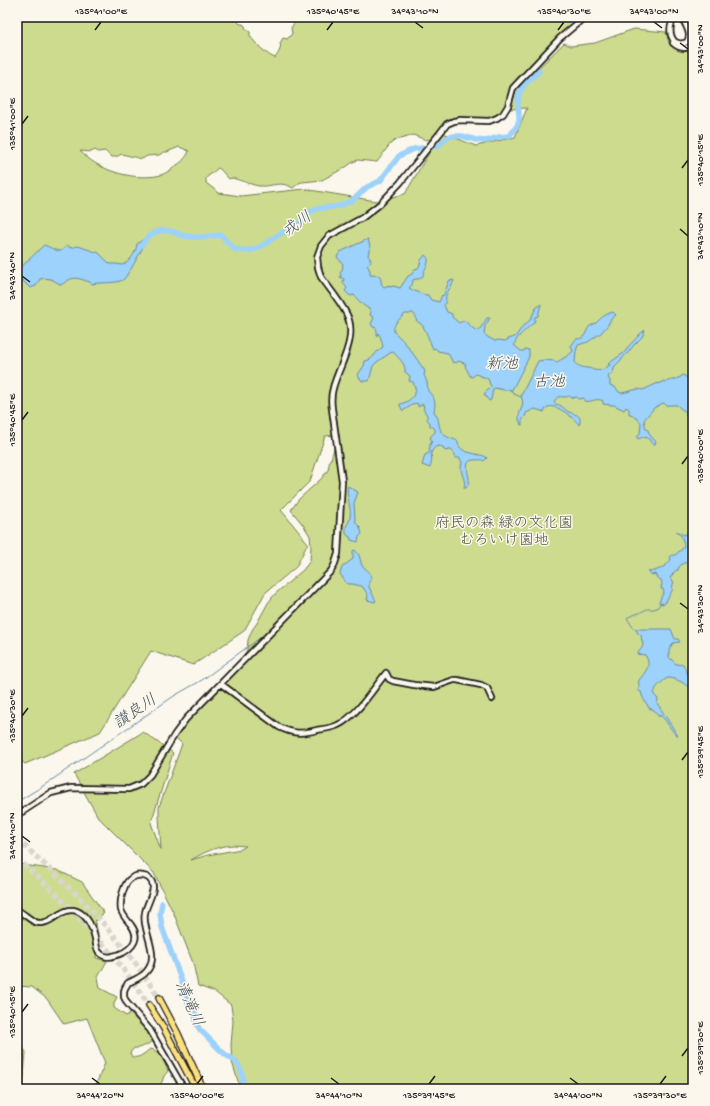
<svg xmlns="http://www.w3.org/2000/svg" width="710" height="1106" font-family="'Gochi Hand','Klee One',sans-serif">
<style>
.green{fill:#cddb8e;stroke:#747c55;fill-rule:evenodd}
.water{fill:#9cd2fb;stroke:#6989a2}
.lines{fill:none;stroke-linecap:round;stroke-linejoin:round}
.stream{stroke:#6989a2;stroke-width:1}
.river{stroke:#9cd2fb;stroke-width:5.5}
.highway-tunnel{stroke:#dad6cd;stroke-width:5.5;stroke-dasharray:5.5 3;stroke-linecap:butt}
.secondary-casing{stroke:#1c1c1c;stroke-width:8}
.primary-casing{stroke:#1c1c1c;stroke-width:8}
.highway-casing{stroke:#1c1c1c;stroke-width:8}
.secondary{stroke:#fbf7ec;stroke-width:4.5}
.primary{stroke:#fbe080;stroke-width:5}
.highway{stroke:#fbe080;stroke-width:5.5}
.ticks{fill:none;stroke:#1c1c1c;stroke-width:1.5}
.labels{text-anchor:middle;stroke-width:3;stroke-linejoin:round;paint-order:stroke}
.park-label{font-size:15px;fill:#51553e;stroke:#fbf7ec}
.water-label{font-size:16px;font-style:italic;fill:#42535f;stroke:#fbf7ec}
.neatline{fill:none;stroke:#1c1c1c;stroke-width:1.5}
.ticks-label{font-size:10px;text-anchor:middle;fill:#1c1c1c}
</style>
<rect width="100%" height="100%" fill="#fbf7ec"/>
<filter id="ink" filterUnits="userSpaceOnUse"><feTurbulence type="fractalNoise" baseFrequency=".025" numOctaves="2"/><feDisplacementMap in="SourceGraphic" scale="8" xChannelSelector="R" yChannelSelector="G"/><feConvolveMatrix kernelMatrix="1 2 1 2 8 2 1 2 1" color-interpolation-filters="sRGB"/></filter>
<g filter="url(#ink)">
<!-- green -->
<path class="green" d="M 17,17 L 240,17 L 238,22 L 240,24 L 243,24 L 245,26 L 246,29 L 250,32 L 250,36 C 254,42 268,56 275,58 C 278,54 282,48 280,43 L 283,38 L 287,39 L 291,35 L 292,33 L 291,28 L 297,18 L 299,17 L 582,17 L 558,36 L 512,86 L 506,105 L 498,115 L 488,120 L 458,118 L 450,119 L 430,139 L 426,140 L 413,135 C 407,138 400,138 394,141 C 387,146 383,155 377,162 L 358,160 L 353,162 L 346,167 L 322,180 L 302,182 L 299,183 L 293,188 C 280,180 273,187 259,186 C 252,185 240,180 232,178 L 229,179 L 220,169 L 218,168 L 206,178 L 206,183 L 219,193 L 241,196 L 304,189 L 376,201 L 405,194 L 434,144 L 443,133 L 476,146 L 515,137 L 527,108 L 510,109 L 516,90 L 564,43 L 571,46 L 595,43 L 634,29 L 666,32 L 669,43 L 677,49 L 686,51 L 693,48 L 693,1089 L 243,1089 L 238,1081 L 232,1062 L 231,1045 L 233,1021 L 231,1005 L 215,992 L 198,986 L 193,963 L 184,940 L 174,914 L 154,873 L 98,817 L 74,774 L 143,732 L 173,753 L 151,823 L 161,850 L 159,816 L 159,807 L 182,744 L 176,738 L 178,732 L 188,720 L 211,698 L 233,675 L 234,669 L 247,650 L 248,640 L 252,630 L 257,623 L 268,603 L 275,594 L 303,570 L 310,561 L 311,546 L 310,536 L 304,526 L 291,510 L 299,499 L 321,479 L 328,470 L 330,459 L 331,459 L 335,445 L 336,457 L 342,455 L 340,449 L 339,435 L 325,436 L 310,481 L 281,510 L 308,543 L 296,567 L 265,593 L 244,631 L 193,665 L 151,651 L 100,732 L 25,764 L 17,757 ZM 179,147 L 182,148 L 189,151 C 188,154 186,157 184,159 C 183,161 180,163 177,165 C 171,170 164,175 156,176 C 130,180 98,170 80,151 L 91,152 L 95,150 L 98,152 L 105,151 C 112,158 112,159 122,154 L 142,159 L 147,156 L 159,155 L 164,152 L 167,152 ZM 233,845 L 246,846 L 241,849 L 208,855 L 191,860 C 204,852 218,846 233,845 Z
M 17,864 L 57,870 L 82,882 L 104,913 L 95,921 L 98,933 L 96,958 L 107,961 L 98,977 L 100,988 L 117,997 L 114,1003 L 114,1008 L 126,1016 L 130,1013 L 149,1034 L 152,1041 C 148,1045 139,1049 134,1048 L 130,1053 L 132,1057 C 139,1059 145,1053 150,1049 C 161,1050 164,1063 168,1071 L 164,1076 L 160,1087 L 165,1089 L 94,1089 L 105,1063 L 87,1018 L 64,1024 L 47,999 L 32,987 L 17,986 Z
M 17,1039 L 26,1052 L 23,1089 L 17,1089 Z"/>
<!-- water -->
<path class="water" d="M 145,238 L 147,240 L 131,269 C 128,272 127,276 124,279 C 119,284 100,282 92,284 L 90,282 C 86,281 84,280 80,279 C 72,276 66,282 61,285 C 53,280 50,277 40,279 L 36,286 L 30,288 L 20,278 L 18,270 L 44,245 C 51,247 54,251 61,251 L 68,245 L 70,248 L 78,246 L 99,253 L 110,264 L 117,264 L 122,265 C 130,262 136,253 137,244 Z
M 368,239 L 370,247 L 368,255 L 371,260 L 370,263 L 367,265 L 370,270 L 370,275 C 373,276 377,274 380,276 L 382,285 L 384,287 L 389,285 L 389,287 L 394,286 L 400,288 L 408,276 L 412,274 L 415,269 L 418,268 L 419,267 L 421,260 L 425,255 C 433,261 423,269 423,276 L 419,279 L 416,279 L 413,280 L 412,285 L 409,288 C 414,291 423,295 428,295 L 431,300 L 439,302 L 442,295 L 443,296 L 444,294 L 449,281 L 454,280 C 453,285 448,290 446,295 C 445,300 447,301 444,305 L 447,312 L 452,314 L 452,317 L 459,323 L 463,321 L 465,321 L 474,329 L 477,331 L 480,329 L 487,318 L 490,318 L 485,326 L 484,334 L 489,338 L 495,341 L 498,340 L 506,341 L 508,339 L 512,338 L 516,336 L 522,327 L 530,320 L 536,308 L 541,304 L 538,316 L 535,317 L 535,321 C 528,329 518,334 514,345 L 521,351 L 524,351 L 525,349 L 529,350 L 529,357 L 512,390 L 504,390 L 495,388 L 493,389 L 491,400 L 489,401 L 484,394 L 491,387 L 488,379 L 476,374 L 472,377 L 470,376 L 465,366 L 466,364 L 459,361 L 456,363 L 455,362 L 453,363 L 448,353 L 438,351 L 435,348 L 433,349 C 430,343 425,327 421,324 C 420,323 417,322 416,320 L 416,317 L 413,313 L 411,313 L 410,314 L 405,314 C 400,319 392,324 394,332 C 407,343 415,357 425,371 L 424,375 L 427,382 L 428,391 C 435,399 436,401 434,412 C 441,419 437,427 443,434 C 447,438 454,439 458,441 L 458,444 C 462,453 471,452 479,455 C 482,455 484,456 486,457 L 487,458 L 484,461 C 481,459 479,460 474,460 C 462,460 470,476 469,482 C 469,484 467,486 466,488 L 464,488 C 467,478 458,473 462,463 L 460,458 L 455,458 L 455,454 L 451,450 L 449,450 L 446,451 L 444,450 L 444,449 L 443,447 C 436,445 434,447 431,453 C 432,458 432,463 430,468 L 422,465 L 425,455 L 429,453 L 430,444 L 432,442 L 430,437 L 435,432 L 435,429 L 433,427 L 430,426 L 430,423 L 427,419 L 427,415 L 423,409 L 424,408 L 423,404 L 418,407 L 418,404 L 415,403 L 403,411 L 400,406 L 400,404 C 408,402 412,399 416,391 L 413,382 L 409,381 L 410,376 L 405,372 C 406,363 398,358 393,352 L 390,353 L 377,362 L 373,366 L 369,381 L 362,381 L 358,376 L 359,373 L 364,366 L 365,361 C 374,360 375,351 383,347 C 382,342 381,338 379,334 L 378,333 L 377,336 L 377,331 L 376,328 L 373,327 L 371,324 L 374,318 L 370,315 L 371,312 L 370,309 C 364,307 358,300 354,295 L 350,296 L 345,291 L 347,288 L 343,283 L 344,279 L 340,277 L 341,275 L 340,273 L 342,270 L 343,264 L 337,257 L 340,252 Z
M 613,312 L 616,315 L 611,319 L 608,325 L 601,333 L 588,342 L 578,345 L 576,351 L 575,363 C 579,367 582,367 587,368 C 594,369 588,368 594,370 C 600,372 605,368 610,365 L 608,364 L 625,352 L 628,347 L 640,334 L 645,330 L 642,337 L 634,345 L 627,354 L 625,355 L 622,359 L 615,366 L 613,372 L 608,377 L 610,381 L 610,385 L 615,387 L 619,392 L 622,393 L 638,389 L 643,390 L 658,383 L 658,384 L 661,383 L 663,381 L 666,382 C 672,379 678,380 683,375 L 689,379 L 693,378 L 693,414 L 687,417 L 685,415 L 687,414 L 686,412 L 680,408 L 677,405 L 668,405 L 667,406 L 665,404 L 663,403 L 654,408 L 644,420 L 646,429 L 648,430 L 650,435 L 656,442 L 655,444 L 653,445 L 648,438 L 643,437 L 638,439 L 637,437 L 640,433 L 641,423 C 638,418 634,418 631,414 L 629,414 L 629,409 L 626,407 L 624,410 L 614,405 L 611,405 L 603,404 L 603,401 C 596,397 592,403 584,401 L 584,398 L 578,399 L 577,397 L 572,398 C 567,395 571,396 566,397 C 559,397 558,395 554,402 L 555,404 C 563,405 563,409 569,412 C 574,414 577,414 580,418 L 580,424 L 579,425 C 574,418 557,404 548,407 C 547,407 545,410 544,412 L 535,409 L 526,413 L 525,417 L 522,420 L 522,425 L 521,425 C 514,411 527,409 521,396 L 538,361 L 544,360 L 555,361 L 556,363 C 562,358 568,357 573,351 L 571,346 L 576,339 C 587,339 584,332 590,326 C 592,325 594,324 596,323 C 601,318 605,314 613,312 Z
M 348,486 L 358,492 L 354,503 L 355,519 L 356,523 L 360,527 L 362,534 L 359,537 L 358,542 L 351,540 L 350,537 L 346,534 L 346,526 C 356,514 345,499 348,486 Z
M 693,530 L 693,557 L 690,563 L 683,563 L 679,567 L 678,570 L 675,571 L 670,578 L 674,582 C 672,585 673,587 672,591 C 670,595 667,599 665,603 L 664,604 L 659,603 L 661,597 L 664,592 L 663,589 L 661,589 L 662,582 L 661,580 L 657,578 L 655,574 L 652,575 L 648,572 C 657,571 667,567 671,559 L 670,557 L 672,555 L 675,555 L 683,548 L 684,546 L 682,537 L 676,531 L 684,535 Z
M 354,550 L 355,550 L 359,555 L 362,566 C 368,570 371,573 371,579 L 369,582 L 369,587 L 376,601 L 375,602 L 367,600 L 368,595 L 362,586 L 352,584 L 347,584 L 340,574 L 342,567 L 353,559 L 353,551 Z
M 636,629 L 671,629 L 675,639 L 678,639 L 680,642 L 673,643 L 669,650 L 669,657 C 674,661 674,666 683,664 L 687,673 L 690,676 L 693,681 L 693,692 C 688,685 677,678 668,678 C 665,679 662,682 660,684 C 656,687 655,690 654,695 L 658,699 L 657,703 L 678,736 C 670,731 668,721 660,715 L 659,717 L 654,710 L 649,708 L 643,698 L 641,692 L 638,690 L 639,689 L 639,683 L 638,682 C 644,672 653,667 645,655 L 637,654 C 642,647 645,647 641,638 L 642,637 L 637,632 Z"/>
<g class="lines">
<!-- stream -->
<path class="stream" d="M 510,389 L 514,394 L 521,397
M 636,630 C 632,628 630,622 627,618 L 628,617 L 639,613 L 647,609 L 654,609 L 657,608 L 661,603
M 17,803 L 20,800 L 43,786 L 174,696 L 202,680 L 264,635"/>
<!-- river -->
<path class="river" d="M 142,245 C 149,233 160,228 174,232 C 178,234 182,236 186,236 C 197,239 209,236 221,235 L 234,249 L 247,251 L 255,249 L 262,246 L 278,235 L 299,224 L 303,218 L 315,209 L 339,206 L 353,200 L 367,187 L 380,181 L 399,156 L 414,149 L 438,146 L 447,138 L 453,136 L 462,136 L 476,140 L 486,141 L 499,137 L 509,136 C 513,132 518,125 519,120 C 520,109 515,103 520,92 C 524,82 533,78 539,71
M 162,903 L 160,913 L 162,927 L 187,996 L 188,1004 C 199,1009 194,1012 196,1021 C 196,1024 199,1028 200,1030 C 209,1038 217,1048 226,1055 C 228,1057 231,1058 234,1060 C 242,1068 245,1079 241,1089"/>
<!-- highway-tunnel -->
<path class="highway-tunnel" d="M 17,839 C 46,866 76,892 102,922 C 123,946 142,971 159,998
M 17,858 C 40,879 63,900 84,923 C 108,948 129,976 149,1005"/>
<defs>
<path id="secondary" d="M 674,17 C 670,26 668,34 675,42 L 681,44 L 687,42 C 693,32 684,26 683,17
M 673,43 C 680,49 685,49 693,46
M 221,684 L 279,727 C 293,734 302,734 317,730 C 324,729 332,728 338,725 C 356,717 374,688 386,673 L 389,679 L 393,681 L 414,685 L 434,687 L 454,680 L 457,680 L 481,685 L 487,688 L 492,699
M 17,812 L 22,812 L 51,793 L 71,788 L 129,789 L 141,784 L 150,775 L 175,734 L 186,719 L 331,571 L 334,566 L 338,554 L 342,481 L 332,409 C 331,402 331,395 333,388 C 339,365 358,339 347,315 C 341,302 329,288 321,277 L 318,267 L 317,257 L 321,246 L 329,236 L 362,218 L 380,204 L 400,183 L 440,133 L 447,124 L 454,121 L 460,120 L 489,121 L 497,118 L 503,114 L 508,106 L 513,88 L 560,38 L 585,17
M 17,910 C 23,913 29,919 35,922 C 51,928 61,905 77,911 C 87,915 93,928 95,938 C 96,943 96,948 99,952 C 102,956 108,958 113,956 C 128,953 143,941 131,925 C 127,920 123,916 121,910 C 120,903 122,893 125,886 C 127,881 130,878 136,876 C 139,875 144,876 147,877 C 161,885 146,903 145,913 C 144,918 145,924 146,928 C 149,942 158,960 146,972 C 142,977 134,980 128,983 L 125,988 L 124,991 L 124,997 L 127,1003 L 150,1030 L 184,1089"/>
<path id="primary" d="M 692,17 L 693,18"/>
<path id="highway" d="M 159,998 L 177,1032 L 203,1089
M 149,1005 L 163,1027 L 196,1089"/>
</defs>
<!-- secondary casing -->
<use href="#secondary" class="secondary-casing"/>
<!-- primary casing -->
<use href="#primary" class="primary-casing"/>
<!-- highway casing -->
<use href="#highway" class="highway-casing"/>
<!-- secondary -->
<use href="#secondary" class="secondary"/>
<!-- primary -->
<use href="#primary" class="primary"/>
<!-- highway -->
<use href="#highway" class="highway"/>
</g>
</g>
<!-- ticks -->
<path class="ticks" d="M 415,22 L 423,28M 654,22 L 662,28M 95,30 L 101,22M 327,30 L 333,22M 558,30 L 564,22M 680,43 L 688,49M 22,124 L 28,116M 682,168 L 688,160M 680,229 L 688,236M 22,276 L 30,282M 22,420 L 28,412M 682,464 L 688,456M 680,603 L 688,609M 22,716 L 28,708M 682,760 L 688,752M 22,836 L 30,842M 22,1012 L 28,1004M 682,1056 L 688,1048M 92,1078 L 100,1084M 331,1078 L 339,1084M 570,1078 L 578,1084M 197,1084 L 203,1076M 429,1084 L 435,1076M 660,1084 L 666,1076"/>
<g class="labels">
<!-- park labels -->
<g class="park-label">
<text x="504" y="527">府民の森 緑の文化園<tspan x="504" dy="17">むろいけ園地</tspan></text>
</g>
<!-- water labels -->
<g class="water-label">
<text transform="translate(296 223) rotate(-36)" y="6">戎川</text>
<text x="502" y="368">新池</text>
<text x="549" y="386">古池</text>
<text transform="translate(134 710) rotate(-34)" y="6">讃良川</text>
<text transform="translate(191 1003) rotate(66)" y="6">清滝川</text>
</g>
</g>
<!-- margin -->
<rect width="710" height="1106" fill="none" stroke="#fbf7ec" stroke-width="44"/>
<rect x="22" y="22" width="666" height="1062" class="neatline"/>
<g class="ticks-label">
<text x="101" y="14">135°41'00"E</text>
<text x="333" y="14">135°40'45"E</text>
<text x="415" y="14">34°43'10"N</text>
<text x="564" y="14">135°40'30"E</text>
<text x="654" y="14">34°43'00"N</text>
<text transform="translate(699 49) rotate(-90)" y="4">34°43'00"N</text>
<text transform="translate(11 124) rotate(-90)" y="4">135°41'00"E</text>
<text transform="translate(699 160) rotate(-90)" y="4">135°40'15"E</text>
<text transform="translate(699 236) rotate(-90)" y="4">34°43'10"N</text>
<text transform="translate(11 276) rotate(-90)" y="4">34°43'40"N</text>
<text transform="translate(11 420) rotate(-90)" y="4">135°40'45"E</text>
<text transform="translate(699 456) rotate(-90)" y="4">135°40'00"E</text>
<text transform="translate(699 609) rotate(-90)" y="4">34°43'30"N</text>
<text transform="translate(11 716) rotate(-90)" y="4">135°40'30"E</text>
<text transform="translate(699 752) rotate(-90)" y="4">135°39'45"E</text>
<text transform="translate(11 836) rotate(-90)" y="4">34°44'10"N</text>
<text transform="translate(11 1012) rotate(-90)" y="4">135°40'15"E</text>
<text transform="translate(699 1048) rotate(-90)" y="4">135°39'30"E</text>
<text x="100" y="1098">34°44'20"N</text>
<text x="197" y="1098">135°40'00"E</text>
<text x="339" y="1098">34°44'10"N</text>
<text x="429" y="1098">135°39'45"E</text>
<text x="578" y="1098">34°44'00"N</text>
<text x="660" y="1098">135°39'30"E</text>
</g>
</svg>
